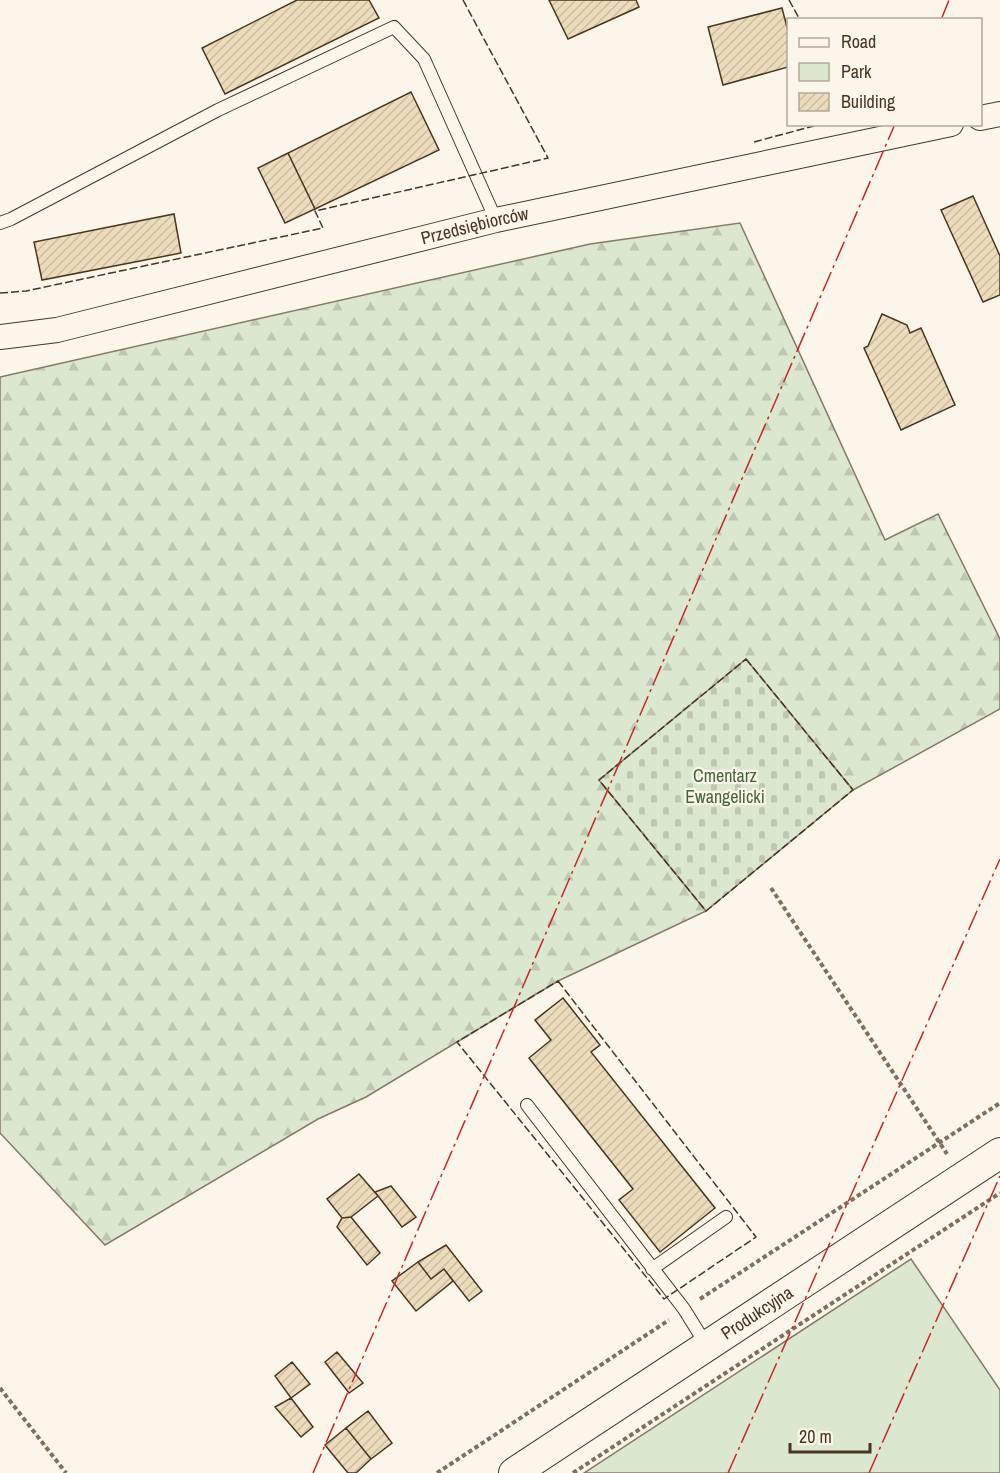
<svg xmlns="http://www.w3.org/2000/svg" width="1000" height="1473" font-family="'Archivo Narrow',sans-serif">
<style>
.green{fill:#dce7d0;stroke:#887966;stroke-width:1.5}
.forest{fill:url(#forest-firs);stroke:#887966;stroke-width:1.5}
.cemetery{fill:url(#cemetery-stones);stroke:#887966;stroke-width:1.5}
.building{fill:url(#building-hatch);stroke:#4a3520;stroke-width:1.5}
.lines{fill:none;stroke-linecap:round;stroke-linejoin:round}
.service-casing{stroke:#4a3520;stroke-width:14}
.minor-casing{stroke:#4a3520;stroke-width:26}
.tertiary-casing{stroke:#4a3520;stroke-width:32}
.path{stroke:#7f6f5c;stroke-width:4;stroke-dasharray:4.5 3;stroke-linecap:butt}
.service{stroke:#fbf6e9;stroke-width:12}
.minor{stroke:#fbf6e9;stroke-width:24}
.tertiary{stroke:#fbf6e9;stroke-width:30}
.fence{stroke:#4a3520;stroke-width:1.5;stroke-dasharray:8 3;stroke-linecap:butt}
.power{stroke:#c62828;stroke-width:1.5;stroke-dasharray:21 4.5 3 4.5;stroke-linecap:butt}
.labels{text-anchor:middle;stroke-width:4.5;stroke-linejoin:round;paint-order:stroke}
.street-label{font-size:18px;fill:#4a3520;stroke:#fbf6e9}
.park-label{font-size:18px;fill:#436837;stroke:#fbf6e9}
</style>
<defs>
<pattern id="forest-firs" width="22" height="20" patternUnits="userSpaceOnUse" patternTransform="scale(1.5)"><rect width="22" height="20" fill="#dce7d0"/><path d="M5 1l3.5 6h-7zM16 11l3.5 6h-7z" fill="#bec7b2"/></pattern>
<pattern id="cemetery-stones" width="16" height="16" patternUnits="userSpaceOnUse" patternTransform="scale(1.5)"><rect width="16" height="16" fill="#dce7d0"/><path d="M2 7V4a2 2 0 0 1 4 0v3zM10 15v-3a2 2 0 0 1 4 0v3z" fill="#bec7b2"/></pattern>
<pattern id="building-hatch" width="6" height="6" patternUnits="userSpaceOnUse" patternTransform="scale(1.5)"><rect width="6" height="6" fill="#ecdcbc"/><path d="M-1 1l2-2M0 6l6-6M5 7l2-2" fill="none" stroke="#ccbda1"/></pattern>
</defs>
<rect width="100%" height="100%" fill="#fbf6e9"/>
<!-- green -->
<path class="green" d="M 911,1259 L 1000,1390 L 1000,1473 L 584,1473 Z"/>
<!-- forest -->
<path class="forest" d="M 740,223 L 885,540 L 938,514 L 1000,639 L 1000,709 L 853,790 L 746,660 L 600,780 L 706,911 L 558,981 L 366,1097 L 318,1119 L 105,1245 L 0,1133 L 0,377 L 590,244 Z"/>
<!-- cemetery -->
<path class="cemetery" d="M 746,659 L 853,790 L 706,911 L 599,780 Z"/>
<!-- building -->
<path class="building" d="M 297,0 L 369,0 L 379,18 L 225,94 L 202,48 Z
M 549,0 L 636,0 L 639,7 L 568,39 Z
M 782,8 L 788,31 L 788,67 L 723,85 L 708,27 Z
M 411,92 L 439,150 L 315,209 L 288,153 Z
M 288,153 L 315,209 L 285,223 L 258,168 Z
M 973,196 L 1000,256 L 1000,295 L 983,302 L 941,210 Z
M 174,214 L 181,253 L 42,280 L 34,242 Z
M 882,314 L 907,325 L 910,333 L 921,328 L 955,405 L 901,430 L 864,348 L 868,346 Z
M 563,998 L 600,1045 L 591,1052 L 715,1208 L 660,1252 L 619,1200 L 633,1189 L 529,1058 L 551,1040 L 535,1020 Z
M 359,1174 L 378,1196 L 351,1217 L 342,1218 L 327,1199 Z
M 391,1186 L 416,1217 L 402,1227 L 375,1192 Z
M 351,1217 L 380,1253 L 367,1265 L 337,1227 L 342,1218 Z
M 446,1245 L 482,1291 L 469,1301 L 444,1269 L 431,1279 L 418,1262 Z
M 418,1262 L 431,1279 L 444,1269 L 453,1281 L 416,1311 L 392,1281 Z
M 337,1352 L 363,1383 L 349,1393 L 325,1362 Z
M 292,1362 L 310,1384 L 291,1398 L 275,1376 Z
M 291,1398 L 313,1427 L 301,1437 L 275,1407 Z
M 368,1411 L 392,1443 L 371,1459 L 346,1428 Z
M 346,1428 L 371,1459 L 356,1473 L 348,1473 L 325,1445 Z"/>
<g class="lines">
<defs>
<path id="service" d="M 0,223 L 11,219 L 218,110 L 394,27 L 424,59 L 496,220
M 527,1105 L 684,1309 L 707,1346
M 652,1269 L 726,1217"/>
<g id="minor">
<path d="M 980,118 L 1000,114"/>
<path id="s1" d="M 0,337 L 57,330 L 496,220 L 951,124"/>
</g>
<g id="tertiary">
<path id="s2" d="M 514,1473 L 1000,1153"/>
</g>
</defs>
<!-- service casing -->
<use href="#service" class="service-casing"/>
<!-- minor casing -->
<use href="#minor" class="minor-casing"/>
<!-- tertiary casing -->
<use href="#tertiary" class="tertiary-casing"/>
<!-- path -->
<path class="path" d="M 771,888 L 947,1154
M 700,1299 L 1000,1103
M 0,1388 L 66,1473
M 437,1473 L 669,1320
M 573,1473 L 1000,1193"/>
<!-- service -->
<use href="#service" class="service"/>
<!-- minor -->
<use href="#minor" class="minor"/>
<!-- tertiary -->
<use href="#tertiary" class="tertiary"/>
<!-- fence -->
<path class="fence" d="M 789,0 L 800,20
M 754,142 L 821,124
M 0,293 L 26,291 L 323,228 L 315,211 L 548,158 L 463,0
M 746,659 L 853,790 L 706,911 L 599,780 Z
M 558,981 L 756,1237 L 664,1299 L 457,1042 Z"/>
<!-- power -->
<path class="power" d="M 941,20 L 949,0
M 313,1473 L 895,124
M 728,1473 L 1000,859
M 869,1473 L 1000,1176"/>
</g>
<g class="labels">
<!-- street labels -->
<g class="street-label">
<text dy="6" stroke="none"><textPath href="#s1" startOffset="488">Przedsiębiorców</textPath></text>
<text dy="6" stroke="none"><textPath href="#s2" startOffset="291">Produkcyjna</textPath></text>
</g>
<!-- park labels -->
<g class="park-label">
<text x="725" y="782">Cmentarz<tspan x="725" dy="21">Ewangelicki</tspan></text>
</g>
</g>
<!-- legend -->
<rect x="787" y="18" width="195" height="108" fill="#fbf6e9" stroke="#b4a999" stroke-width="1.5"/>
<rect x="799" y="38" width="30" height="9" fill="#fbf6e9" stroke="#b4a999" stroke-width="1.5"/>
<text x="841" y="48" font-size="18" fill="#4a3520">Road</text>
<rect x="799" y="63" width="30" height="18" fill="#dce7d0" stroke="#b4a999" stroke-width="1.5"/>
<text x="841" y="78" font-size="18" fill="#4a3520">Park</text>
<rect x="799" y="93" width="30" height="18" fill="url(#building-hatch)" stroke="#b4a999" stroke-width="1.5"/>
<text x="841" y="108" font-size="18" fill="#4a3520">Building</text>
<!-- scale -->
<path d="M790 1443v9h80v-9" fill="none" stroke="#4a3520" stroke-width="3"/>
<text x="799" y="1443" font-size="18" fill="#4a3520" stroke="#fbf6e9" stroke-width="4.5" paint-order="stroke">20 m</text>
</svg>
